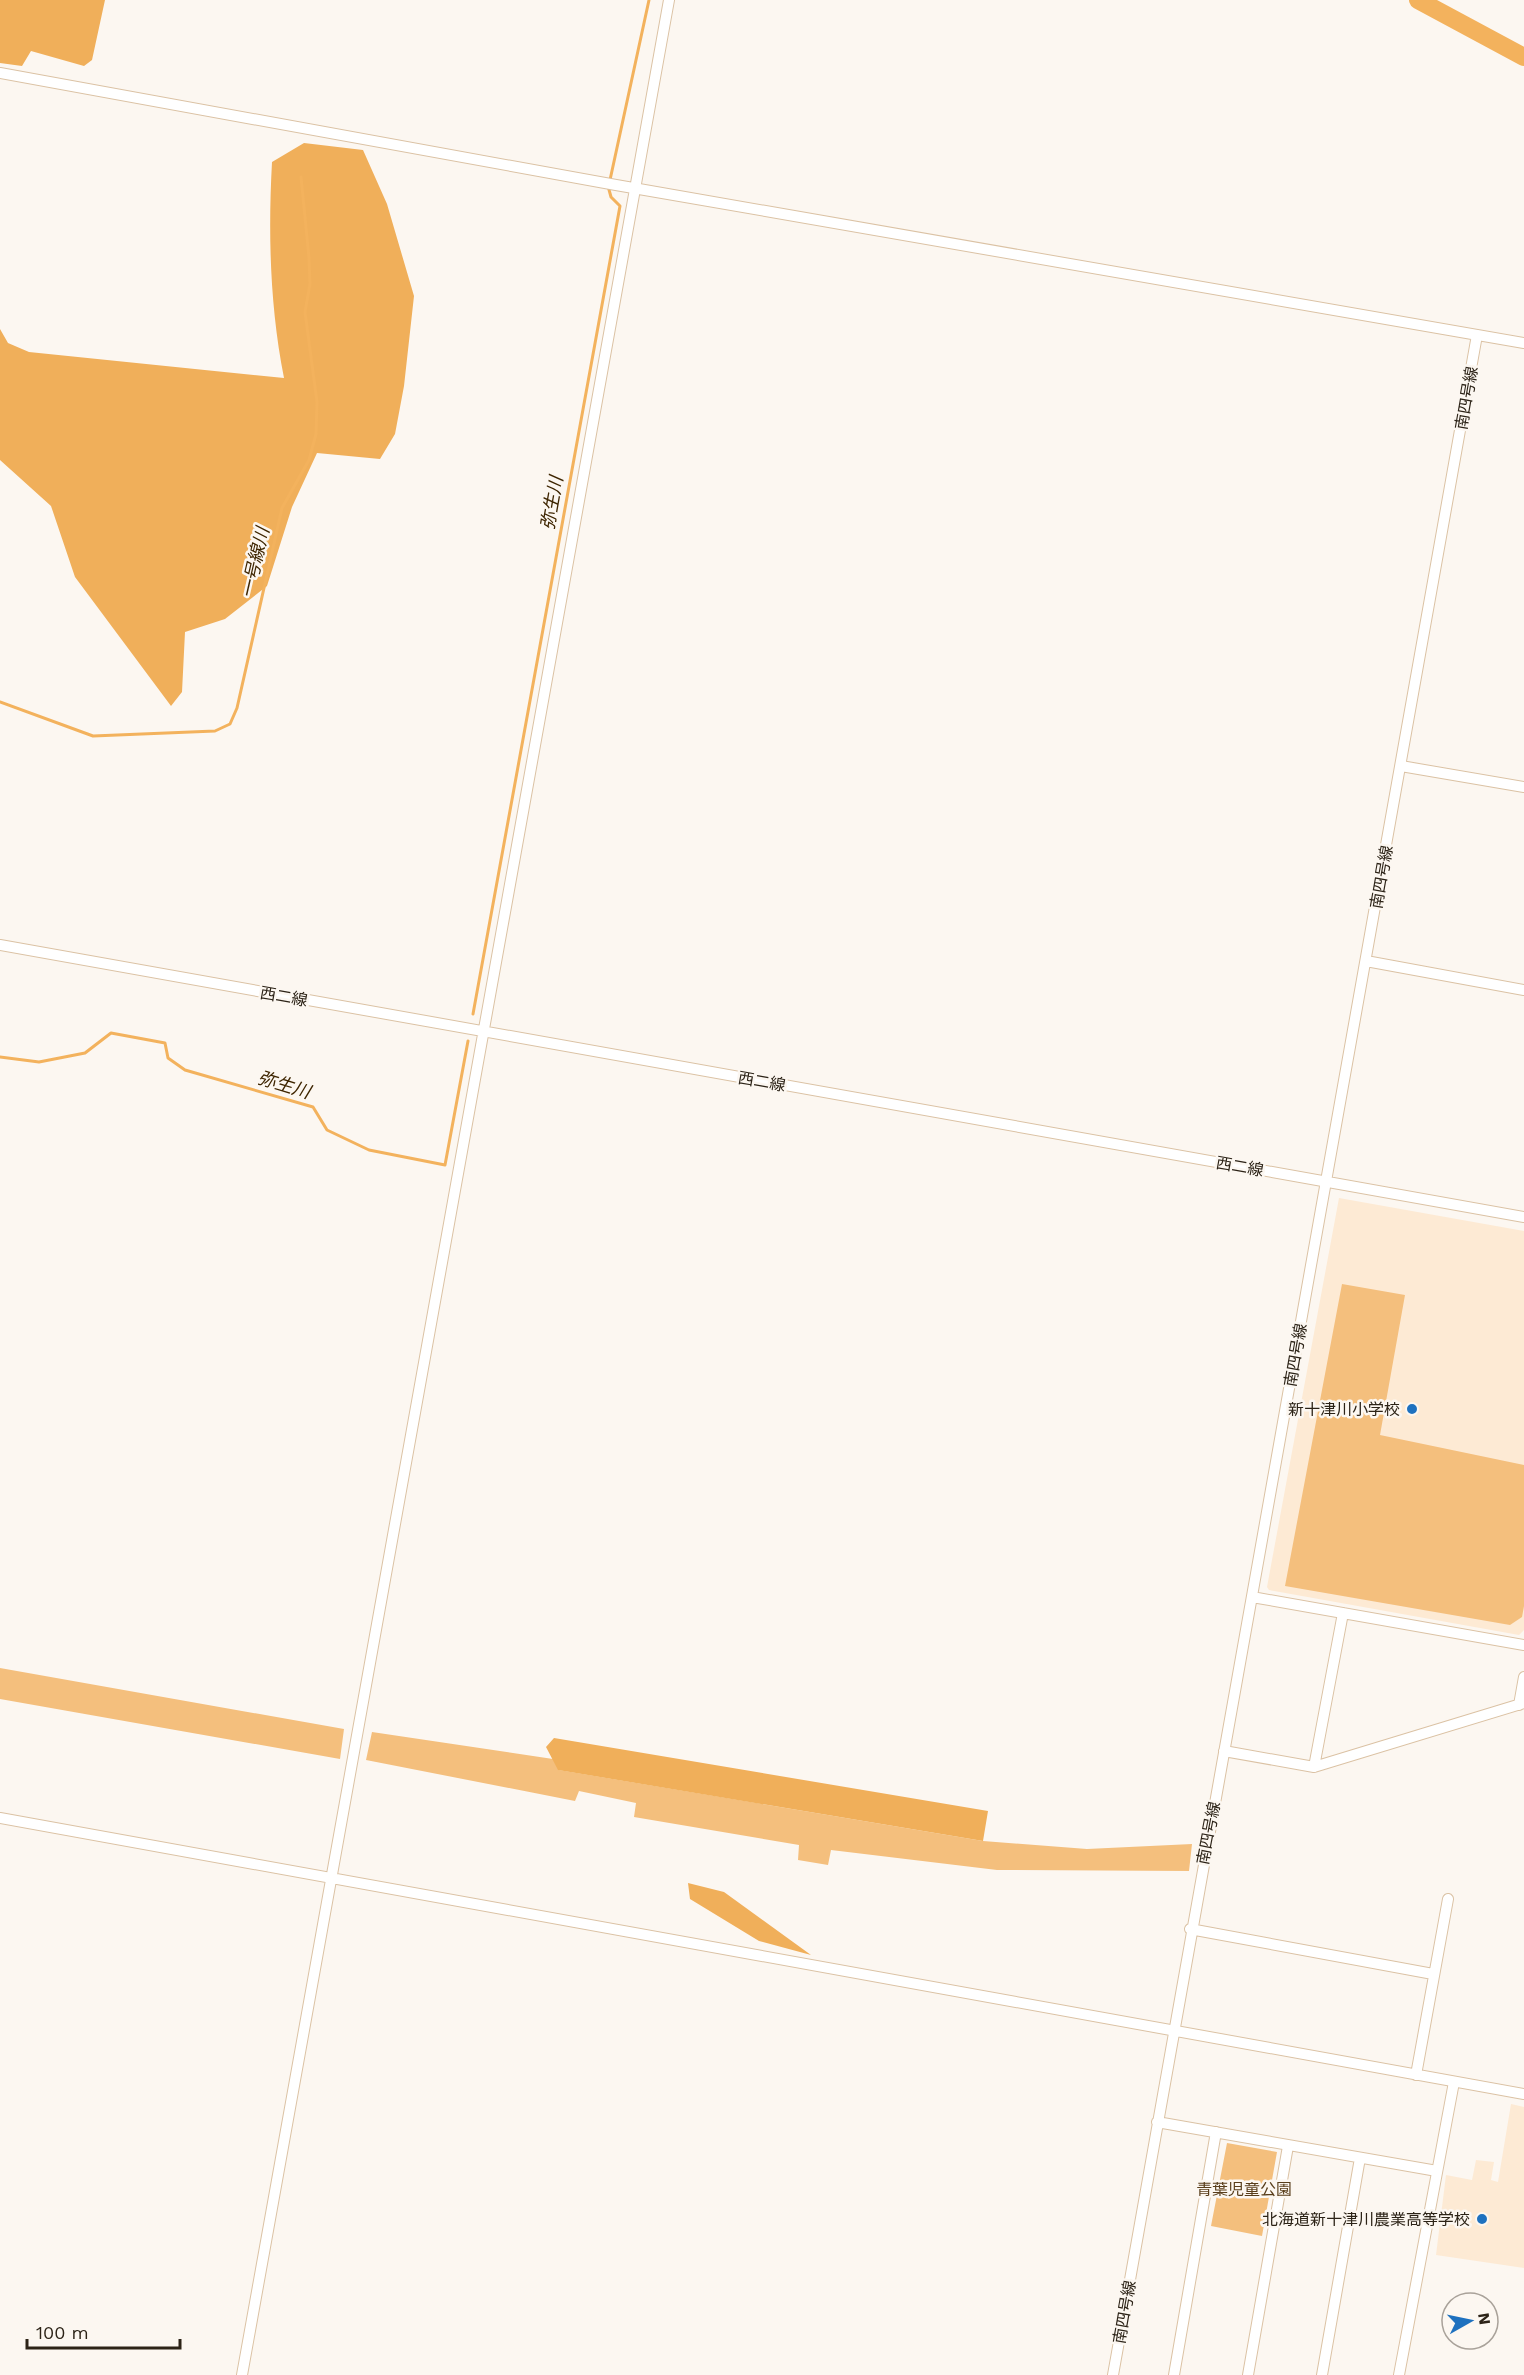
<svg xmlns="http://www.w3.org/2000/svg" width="1524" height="2375" font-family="'Work Sans','Noto Sans JP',sans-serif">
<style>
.built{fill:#fdead4}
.green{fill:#f4bf7d}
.forest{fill:#f0af5a}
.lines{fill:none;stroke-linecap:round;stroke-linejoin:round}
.stream{stroke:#f3b25d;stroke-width:3}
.river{stroke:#f3b25d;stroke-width:18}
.minor-casing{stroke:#dbc2a4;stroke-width:12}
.minor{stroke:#fff;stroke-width:10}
.poi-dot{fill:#1e71bf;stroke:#fcf7f1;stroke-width:2}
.labels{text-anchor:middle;stroke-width:5;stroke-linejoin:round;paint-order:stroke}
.street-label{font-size:16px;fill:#2c2317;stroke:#fcf7f1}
.poi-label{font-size:16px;fill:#2c2317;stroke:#fcf7f1;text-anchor:end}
.park-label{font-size:16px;fill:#593e1b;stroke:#fcf7f1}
.water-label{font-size:18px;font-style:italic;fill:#3e2500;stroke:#fcf7f1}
</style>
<rect width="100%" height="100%" fill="#fcf7f1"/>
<!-- built -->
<path class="built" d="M 1339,1198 L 1524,1231 L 1524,1630 L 1519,1635 L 1269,1590 L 1267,1587 Z
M 1511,2104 L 1524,2107 L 1524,2268 L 1436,2255 L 1446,2175 L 1472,2180 L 1476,2160 L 1494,2162 L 1491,2180 L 1498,2182 Z"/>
<!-- green -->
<path class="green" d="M 1342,1284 L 1405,1295 L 1380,1435 L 1524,1465 L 1524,1606 L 1522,1617 L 1510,1625 L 1285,1586 Z
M 0,1668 L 344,1729 L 340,1759 L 0,1699 Z
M 372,1732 L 553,1759 L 559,1770 L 983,1841 L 1087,1849 L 1192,1844 L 1189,1871 L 997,1870 L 831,1850 L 828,1865 L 798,1860 L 799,1845 L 634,1817 L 636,1803 L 579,1791 L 575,1801 L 366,1760 Z
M 1227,2143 L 1277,2152 L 1262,2236 L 1211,2226 Z"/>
<!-- forest -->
<path class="forest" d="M 0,0 L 105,0 L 92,60 L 84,66 L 31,51 L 22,66 L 0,63 Z
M 304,143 L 363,150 L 387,204 L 414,296 L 404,386 L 395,434 L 380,459 L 317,453 L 292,507 L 267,586 L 225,619 L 185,632 L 182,692 L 171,706 L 75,577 L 51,506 L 0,460 L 0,329 L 8,343 L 29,352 L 284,378 C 270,307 268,235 272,162 Z
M 554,1738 L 988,1811 L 983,1841 L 558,1770 L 546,1747 Z
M 688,1883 L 724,1892 L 811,1955 L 759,1941 L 690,1899 Z"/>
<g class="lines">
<!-- stream -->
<path class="stream" d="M 610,180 L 649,0
M 0,702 L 93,736 L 215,731 L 230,724 L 237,708 L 282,508 L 309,460 L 316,434 L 317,402 L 305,312 L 310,284 L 309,258 L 301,177
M 473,1014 L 620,206 L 611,197 L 608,186
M 0,1057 L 39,1062 L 85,1053 L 111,1033 L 165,1043 L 168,1058 L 185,1070 L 313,1107 L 327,1130 L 369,1150 L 445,1165 L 468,1041"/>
<!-- river -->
<path class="river" d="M 1418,0 L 1524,57"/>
<defs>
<path id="minor" d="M 0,73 L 616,185 L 1524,343
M 1401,766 L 1524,787
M 0,945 L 1524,1217
M 1366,961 L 1524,990
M 1252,1597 L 1524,1645
M 1519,1705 L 1524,1677
M 1224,1751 L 1314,1767 L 1524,1703
M 1314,1767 L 1343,1613
M 0,1818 L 1524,2094
M 1190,1929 L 1433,1974
M 1416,2075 L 1448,1899
M 1157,2122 L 1437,2171
M 242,2375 L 669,0
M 1113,2375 C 1230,1694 1357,1015 1477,335
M 1174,2375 L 1216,2132
M 1248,2375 L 1288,2146
M 1322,2375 L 1360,2158
M 1399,2375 L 1454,2082"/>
</defs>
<!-- minor casing -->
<use href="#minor" class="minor-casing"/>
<!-- minor -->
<use href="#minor" class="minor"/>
</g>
<!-- markers -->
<g class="poi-dot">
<circle cx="1412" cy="1409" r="6"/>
<circle cx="1482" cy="2219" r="6"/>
</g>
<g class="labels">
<!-- street labels -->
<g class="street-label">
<text transform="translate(1466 398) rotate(-80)" y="6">南四号線</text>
<text transform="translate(1381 877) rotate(-80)" y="6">南四号線</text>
<text transform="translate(284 996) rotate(10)" y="6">西二線</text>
<text transform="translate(762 1081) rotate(10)" y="6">西二線</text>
<text transform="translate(1240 1166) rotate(10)" y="6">西二線</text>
<text transform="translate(1295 1355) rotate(-80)" y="6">南四号線</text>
<text transform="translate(1208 1833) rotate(-79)" y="6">南四号線</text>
<text transform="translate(1124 2312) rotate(-80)" y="6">南四号線</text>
</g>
<!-- poi labels -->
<g class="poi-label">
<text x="1400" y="1415">新十津川小学校</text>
<text x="1470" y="2225">北海道新十津川農業高等学校</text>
</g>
<!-- park labels -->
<g class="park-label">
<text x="1244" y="2195">青葉児童公園</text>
</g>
<!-- water labels -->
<g class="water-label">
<text transform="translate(552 503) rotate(-80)" y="6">弥生川</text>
<text transform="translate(255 563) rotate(-77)" y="6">一号線川</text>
<text transform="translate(284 1085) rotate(17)" y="6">弥生川</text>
</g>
</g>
<!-- north arrow -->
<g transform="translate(1470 2321) rotate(81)"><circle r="28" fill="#fcf7f1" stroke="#a9a29a" stroke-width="1.5"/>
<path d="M0-4.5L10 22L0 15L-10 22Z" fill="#1e71bf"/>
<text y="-9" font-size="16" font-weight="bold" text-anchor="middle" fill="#2c2317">N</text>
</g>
<!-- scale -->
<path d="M27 2339v9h153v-9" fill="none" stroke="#2c2317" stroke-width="3"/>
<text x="36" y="2339" font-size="18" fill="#2c2317" stroke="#fcf7f1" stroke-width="4.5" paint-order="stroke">100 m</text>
</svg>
